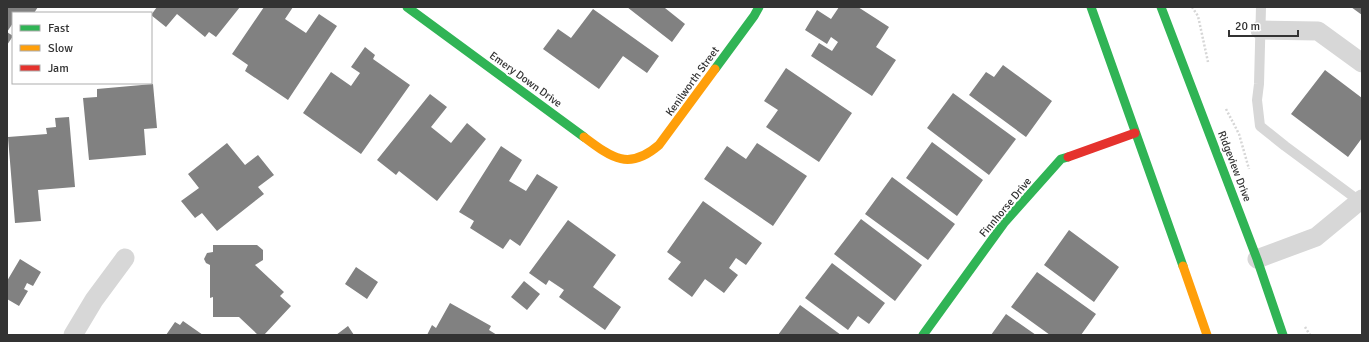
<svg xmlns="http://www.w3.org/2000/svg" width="1369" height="342" font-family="Signika,sans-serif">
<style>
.building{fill:#818181}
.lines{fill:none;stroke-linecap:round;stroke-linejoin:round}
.path{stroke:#d6d6d6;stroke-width:2.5;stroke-dasharray:2 2;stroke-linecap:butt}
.lane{stroke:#d7d7d7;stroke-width:10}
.street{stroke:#d7d7d7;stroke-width:19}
.fast{stroke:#30b455;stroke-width:9}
.slow{stroke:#ff9f0a;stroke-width:9}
.jam{stroke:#e5322d;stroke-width:9}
.labels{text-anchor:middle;stroke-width:4;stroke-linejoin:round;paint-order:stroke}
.street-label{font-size:11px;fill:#333;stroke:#fff}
</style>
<rect width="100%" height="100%" fill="#fff"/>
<!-- building -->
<path class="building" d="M 7,7 L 38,7 L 34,13 L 13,13 L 13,23 L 7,32 Z
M 157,7 L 240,7 L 216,37 L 209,32 L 205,37 L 177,14 L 166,27 L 151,15 Z
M 264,7 L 293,7 L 285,19 L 306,33 L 319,14 L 337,26 L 288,100 L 245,71 L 248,65 L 232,54 Z
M 627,7 L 667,7 L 665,8 L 685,24 L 672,42 Z
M 839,7 L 858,7 L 889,27 L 876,47 L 896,60 L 872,96 L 811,56 L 819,43 L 832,51 L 838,42 L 831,37 L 827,44 L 805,30 L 817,10 L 831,19 Z
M 1351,7 L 1362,7 L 1362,15 Z
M 593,9 L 659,56 L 647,73 L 623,56 L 599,89 L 543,49 L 558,29 L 571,38 Z
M 7,32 L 13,36 L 7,45 Z
M 365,47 L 375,55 L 373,59 L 410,85 L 361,154 L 303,113 L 331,72 L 351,86 L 360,73 L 351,67 Z
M 1003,65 L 1052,101 L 1026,137 L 969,95 L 986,72 L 994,77 Z
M 786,68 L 852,113 L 819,162 L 766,127 L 778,110 L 764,101 Z
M 1325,70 L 1362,98 L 1362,138 L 1348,157 L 1291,114 Z
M 153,84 L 157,128 L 144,129 L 146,155 L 89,160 L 83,98 L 97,97 L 97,89 Z
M 953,93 L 1016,139 L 989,175 L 927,128 Z
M 430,94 L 447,107 L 431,127 L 451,143 L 467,123 L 486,139 L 437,201 L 399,171 L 396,175 L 377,160 Z
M 69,117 L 75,187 L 38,190 L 41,221 L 15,223 L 8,137 L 47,134 L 46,128 L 56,127 L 55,118 Z
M 932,142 L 983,180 L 957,216 L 906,178 Z
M 227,143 L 245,165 L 258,155 L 274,175 L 258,187 L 264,194 L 217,231 L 202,213 L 195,218 L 181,201 L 199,188 L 188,174 Z
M 757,143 L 807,176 L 773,226 L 704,179 L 727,146 L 746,159 Z
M 501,146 L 522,160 L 509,181 L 526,191 L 537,174 L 558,187 L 520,246 L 510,239 L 503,249 L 470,228 L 474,221 L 459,212 Z
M 892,177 L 955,224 L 928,260 L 865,214 Z
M 703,201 L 762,243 L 746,265 L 736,258 L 729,268 L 738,275 L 724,293 L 705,279 L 692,297 L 668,279 L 681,262 L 667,252 Z
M 861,219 L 922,265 L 895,301 L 834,254 Z
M 568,220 L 616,255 L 593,287 L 621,307 L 605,330 L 559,297 L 564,290 L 549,280 L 546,285 L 529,273 Z
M 1069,230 L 1119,267 L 1094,302 L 1044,265 Z
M 213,245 L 257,245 L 263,250 L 263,260 L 255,265 L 284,292 L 280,296 L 291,306 L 264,335 L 258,335 L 239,317 L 213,317 L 213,297 L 210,298 L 210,265 L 206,263 L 204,259 L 207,253 L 213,252 Z
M 20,259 L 41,272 L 33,286 L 27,283 L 24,289 L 28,291 L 19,306 L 7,299 L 7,281 Z
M 832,263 L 885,303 L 869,324 L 858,316 L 848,330 L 805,298 Z
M 356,267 L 378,282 L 367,299 L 345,284 Z
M 1037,272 L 1096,314 L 1081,335 L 1050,335 L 1011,307 Z
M 524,281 L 540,294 L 527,310 L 511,297 Z
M 450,303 L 491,326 L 489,330 L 497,335 L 427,335 L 432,325 L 436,328 Z
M 800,305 L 841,335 L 778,335 Z
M 1006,314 L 1036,335 L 991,335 Z
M 183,321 L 203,335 L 166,335 L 175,322 L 180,325 Z
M 348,326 L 354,335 L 336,335 Z"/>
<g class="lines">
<!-- path -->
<path class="path" d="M 1192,7 L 1198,16 L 1208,62
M 1226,109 L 1239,134 L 1249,169
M 1305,327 L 1310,335"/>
<!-- lane -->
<path class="lane" d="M 1261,7 L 1259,84 L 1257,100 L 1260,126 L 1285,146 L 1362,203"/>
<!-- street -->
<path class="street" d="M 1260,30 L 1318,31 L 1362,63
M 1257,259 L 1316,237 L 1362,199
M 73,335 L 94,300 L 125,258"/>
<!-- fast -->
<path class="fast" d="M 407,7 L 584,137
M 1091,7 L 1183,266
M 1161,7 L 1257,259 L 1283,335
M 715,69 L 754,16 L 759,7
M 923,335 L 1004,223 L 1061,159 L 1068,157"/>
<!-- slow -->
<path class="slow" d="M 584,137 C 612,158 629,171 659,145 L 715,69
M 1183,266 L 1207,335"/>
<!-- jam -->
<path class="jam" d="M 1068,157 L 1135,133"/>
</g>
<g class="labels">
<!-- street labels -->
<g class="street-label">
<text transform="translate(526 79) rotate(36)" y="4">Emery Down Drive</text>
<text transform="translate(692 81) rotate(-54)" y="4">Kenilworth Street</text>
<text transform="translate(1235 166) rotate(69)" y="4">Ridgeview Drive</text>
<text transform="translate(1005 207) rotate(-50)" y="4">Finnhorse Drive</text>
</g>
</g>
<!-- border -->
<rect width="1369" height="342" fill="none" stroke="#333333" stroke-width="16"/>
<!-- legend -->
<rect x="12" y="12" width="140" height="72" fill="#ffffff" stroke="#adadad"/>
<rect x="20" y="25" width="20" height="6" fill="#30b455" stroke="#adadad"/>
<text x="48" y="32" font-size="12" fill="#333333">Fast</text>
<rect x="20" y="45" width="20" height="6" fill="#ff9f0a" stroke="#adadad"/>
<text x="48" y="52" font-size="12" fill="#333333">Slow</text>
<rect x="20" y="65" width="20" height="6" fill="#e5322d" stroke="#adadad"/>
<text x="48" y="72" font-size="12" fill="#333333">Jam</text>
<!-- scale -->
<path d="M1229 30v6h69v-6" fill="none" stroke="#333333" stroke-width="2"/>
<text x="1235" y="30" font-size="12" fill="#333333" stroke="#ffffff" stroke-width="3" paint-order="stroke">20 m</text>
</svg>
